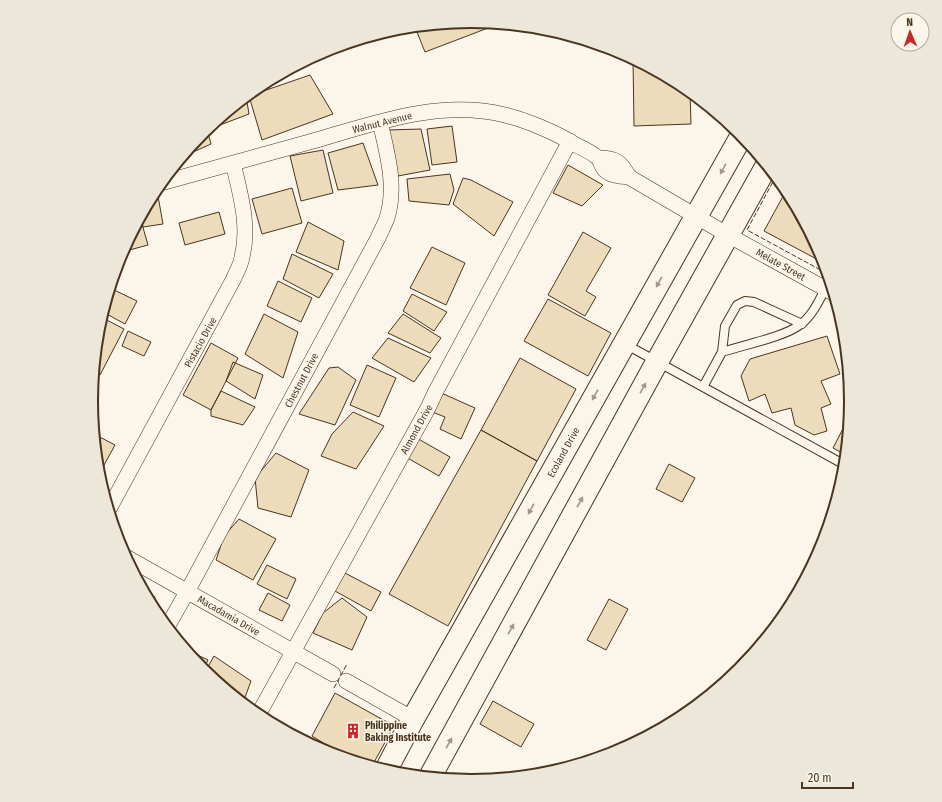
<svg xmlns="http://www.w3.org/2000/svg" width="942" height="802" font-family="'Fira Sans Condensed',sans-serif">
<style>
.building{fill:#ecdcbc;stroke:#4a3520}
.lines{fill:none;stroke-linecap:round;stroke-linejoin:round}
.service-casing{stroke:#4a3520;stroke-width:10}
.minor-casing{stroke:#4a3520;stroke-width:16}
.primary-casing{stroke:#4a3520;stroke-width:24}
.service{stroke:#fbf6e9;stroke-width:8}
.minor{stroke:#fbf6e9;stroke-width:15}
.primary{stroke:#fbf6e9;stroke-width:22}
.fence{stroke:#4a3520;stroke-width:1;stroke-dasharray:5 2;stroke-linecap:butt}
.oneway{fill:#a29684}
.labels{text-anchor:middle;stroke-width:3;stroke-linejoin:round;paint-order:stroke}
.street-label{font-size:10px;fill:#4a3520;stroke:#fbf6e9}
.poi-label{font-size:10px;font-weight:bold;fill:#4a3520;stroke:#fbf6e9;text-anchor:start}
.rim{fill:none;stroke:#4a3520;stroke-width:2}
</style>
<rect width="100%" height="100%" fill="#fbf6e9"/>
<!-- building -->
<path class="building" d="M 471,21 L 486,22 L 488,28 L 425,52 L 415,27 Z
M 633,59 L 682,85 L 690,91 L 691,124 L 634,126 Z
M 310,75 L 333,114 L 262,140 L 249,96 Z
M 246,96 L 249,114 L 220,125 L 218,120 Z
M 452,126 L 457,162 L 432,165 L 427,129 Z
M 207,129 L 211,144 L 182,157 L 202,132 Z
M 421,129 L 430,170 L 398,176 L 387,130 Z
M 363,143 L 378,185 L 338,190 L 328,153 Z
M 323,150 L 333,193 L 301,201 L 290,156 Z
M 568,165 L 603,185 L 582,206 L 553,193 Z
M 450,174 L 454,190 L 449,205 L 409,201 L 407,179 Z
M 463,178 L 471,180 L 513,202 L 494,236 L 453,204 Z
M 292,188 L 302,223 L 262,234 L 252,199 Z
M 787,189 L 822,256 L 824,263 L 764,231 Z
M 158,196 L 163,224 L 143,227 L 141,216 L 151,197 Z
M 219,212 L 225,234 L 185,245 L 179,223 Z
M 140,217 L 148,245 L 122,252 Z
M 308,222 L 344,241 L 338,270 L 296,252 Z
M 583,232 L 611,248 L 586,291 L 596,297 L 585,316 L 548,295 Z
M 432,247 L 465,263 L 446,305 L 410,288 Z
M 292,254 L 333,274 L 319,298 L 283,279 Z
M 278,281 L 312,298 L 301,322 L 267,306 Z
M 110,288 L 137,301 L 125,324 L 103,312 Z
M 412,294 L 447,312 L 434,331 L 403,311 Z
M 548,299 L 611,333 L 588,376 L 524,341 Z
M 264,314 L 298,332 L 283,378 L 245,354 Z
M 403,314 L 441,338 L 430,353 L 388,333 Z
M 101,317 L 124,329 L 100,375 L 94,370 L 98,327 Z
M 128,331 L 151,342 L 144,356 L 122,346 Z
M 827,336 L 840,374 L 821,381 L 831,404 L 821,408 L 827,431 L 814,435 L 795,425 L 791,408 L 772,413 L 765,394 L 749,401 L 741,376 L 750,359 Z
M 388,338 L 431,358 L 414,382 L 372,358 Z
M 211,343 L 238,358 L 211,410 L 183,395 Z
M 520,358 L 576,389 L 537,461 L 481,430 Z
M 233,362 L 263,375 L 255,399 L 226,381 Z
M 367,365 L 396,378 L 379,417 L 350,405 Z
M 338,367 L 356,380 L 335,425 L 299,414 L 329,368 Z
M 221,391 L 255,407 L 243,425 L 211,416 L 211,410 Z
M 439,392 L 475,408 L 461,439 L 440,429 L 445,417 L 430,411 Z
M 353,412 L 384,426 L 356,469 L 321,456 L 332,434 Z
M 849,417 L 846,455 L 833,448 Z
M 481,430 L 537,461 L 448,626 L 389,594 Z
M 94,434 L 115,445 L 103,467 L 97,463 Z
M 415,437 L 450,457 L 439,476 L 404,456 Z
M 276,453 L 309,470 L 291,517 L 258,508 L 255,478 Z
M 669,464 L 695,478 L 682,502 L 656,489 Z
M 239,519 L 276,539 L 253,580 L 216,560 L 224,536 Z
M 267,565 L 296,579 L 287,599 L 257,584 Z
M 345,573 L 381,592 L 371,611 L 335,591 Z
M 144,592 L 155,597 L 151,605 Z
M 268,593 L 290,605 L 282,621 L 259,610 Z
M 342,598 L 367,617 L 352,650 L 313,633 L 323,613 Z
M 609,599 L 628,609 L 606,650 L 587,640 Z
M 185,649 L 208,660 L 203,670 L 202,670 Z
M 214,656 L 251,681 L 243,703 L 205,672 Z
M 335,693 L 394,726 L 372,766 L 351,760 L 312,736 Z
M 493,701 L 534,724 L 521,747 L 480,724 Z
M 308,737 L 344,758 L 325,752 L 306,742 Z"/>
<g class="lines">
<defs>
<path id="service" d="M 625,344 L 845,465
M 722,352 C 743,345 785,337 801,324 C 812,316 819,301 825,289
M 703,387 L 722,352 L 725,326 L 737,305 L 745,301 L 754,302 L 802,324"/>
<path id="minor" d="M 599,158 C 616,158 621,162 629,177
M 161,183 C 211,169 262,155 313,141 C 375,123 440,99 505,115 C 525,120 555,132 572,143 C 580,147 592,152 598,158 C 601,161 601,166 604,169 C 610,176 620,176 629,177 L 728,235 L 833,293
M 109,509 L 233,280 C 236,273 241,265 242,257 C 250,226 240,193 233,163
M 126,557 L 333,674
M 167,627 L 187,592 L 378,238 C 381,231 385,224 387,218 C 397,186 387,153 380,122
M 346,681 L 413,719
M 258,715 L 427,410 L 436,391 L 570,141"/>
<path id="primary" d="M 386,770 L 413,719 L 742,135
M 430,777 L 657,362 L 767,165"/>
</defs>
<!-- service casing -->
<use href="#service" class="service-casing"/>
<!-- minor casing -->
<use href="#minor" class="minor-casing"/>
<!-- primary casing -->
<use href="#primary" class="primary-casing"/>
<!-- service -->
<use href="#service" class="service"/>
<!-- minor -->
<use href="#minor" class="minor"/>
<!-- primary -->
<use href="#primary" class="primary"/>
<!-- fence -->
<path class="fence" d="M 776,176 L 747,230 L 828,274
M 334,688 L 347,664"/>
</g>
<!-- one-way arrows -->
<defs><path id="oneway-solid" d="M-6-.8H1V-3.2L6.5 0L1 3.2V.8H-6Z"/></defs>
<g class="oneway">
<use href="#oneway-solid" transform="translate(723 169) rotate(119)"/>
<use href="#oneway-solid" transform="translate(659 282) rotate(119)"/>
<use href="#oneway-solid" transform="translate(643 388) rotate(-61)"/>
<use href="#oneway-solid" transform="translate(595 395) rotate(119)"/>
<use href="#oneway-solid" transform="translate(580 502) rotate(-61)"/>
<use href="#oneway-solid" transform="translate(531 509) rotate(119)"/>
<use href="#oneway-solid" transform="translate(511 629) rotate(-61)"/>
<use href="#oneway-solid" transform="translate(449 743) rotate(-61)"/>
</g>
<!-- icons -->
<defs>
<symbol id="building-bare" viewBox="-9 -9 18 18"><path d="M-4-6H4V6H1V3H-1V6H-4ZM-2.5-4.3h1.7v1.8h-1.7ZM.8-4.3h1.7v1.8H.8ZM-2.5-1h1.7V.8h-1.7ZM.8-1h1.7V.8H.8Z" fill="#c62828" stroke="#fbf6e9" stroke-width="2.5" paint-order="stroke"/></symbol>
</defs>
<g fill-rule="evenodd">
<use href="#building-bare" x="342" y="720" width="22" height="22"/>
</g>
<g class="labels">
<!-- street labels -->
<g class="street-label">
<text transform="translate(382 122) rotate(-14)" y="4">Walnut Avenue</text>
<text transform="translate(781 264) rotate(29)" y="4">Melate Street</text>
<text transform="translate(200 342) rotate(-61)" y="4">Pistacio Drive</text>
<text transform="translate(301 380) rotate(-62)" y="4">Chestnut Drive</text>
<text transform="translate(416 429) rotate(-61)" y="4">Almond Drive</text>
<text transform="translate(563 452) rotate(-61)" y="4">Ecoland Drive</text>
<text transform="translate(229 615) rotate(30)" y="4">Macadamia Drive</text>
</g>
<!-- poi labels -->
<g class="poi-label">
<text x="365" y="729">Philippine<tspan x="365" dy="12">Baking Institute</tspan></text>
</g>
</g>
<!-- crop -->
<path d="M0 0H942V802H0ZM98 401a373 373 0 1 1 746 0a373 373 0 1 1-746 0Z" fill="#ede7d9" fill-rule="evenodd"/>
<path class="rim" d="M98 401a373 373 0 1 1 746 0a373 373 0 1 1-746 0Z"/>
<!-- north arrow -->
<g transform="translate(910 32) rotate(358)"><circle r="19" fill="#fbf6e9" stroke="#b4a999"/>
<path d="M0-3L7 15L0 10L-7 15Z" fill="#c62828"/>
<text y="-6" font-size="11" font-weight="bold" text-anchor="middle" fill="#4a3520">N</text>
</g>
<!-- scale -->
<path d="M802 782v6h51v-6" fill="none" stroke="#4a3520" stroke-width="2"/>
<text x="808" y="782" font-size="12" fill="#4a3520" stroke="#fbf6e9" stroke-width="3" paint-order="stroke">20 m</text>
</svg>
